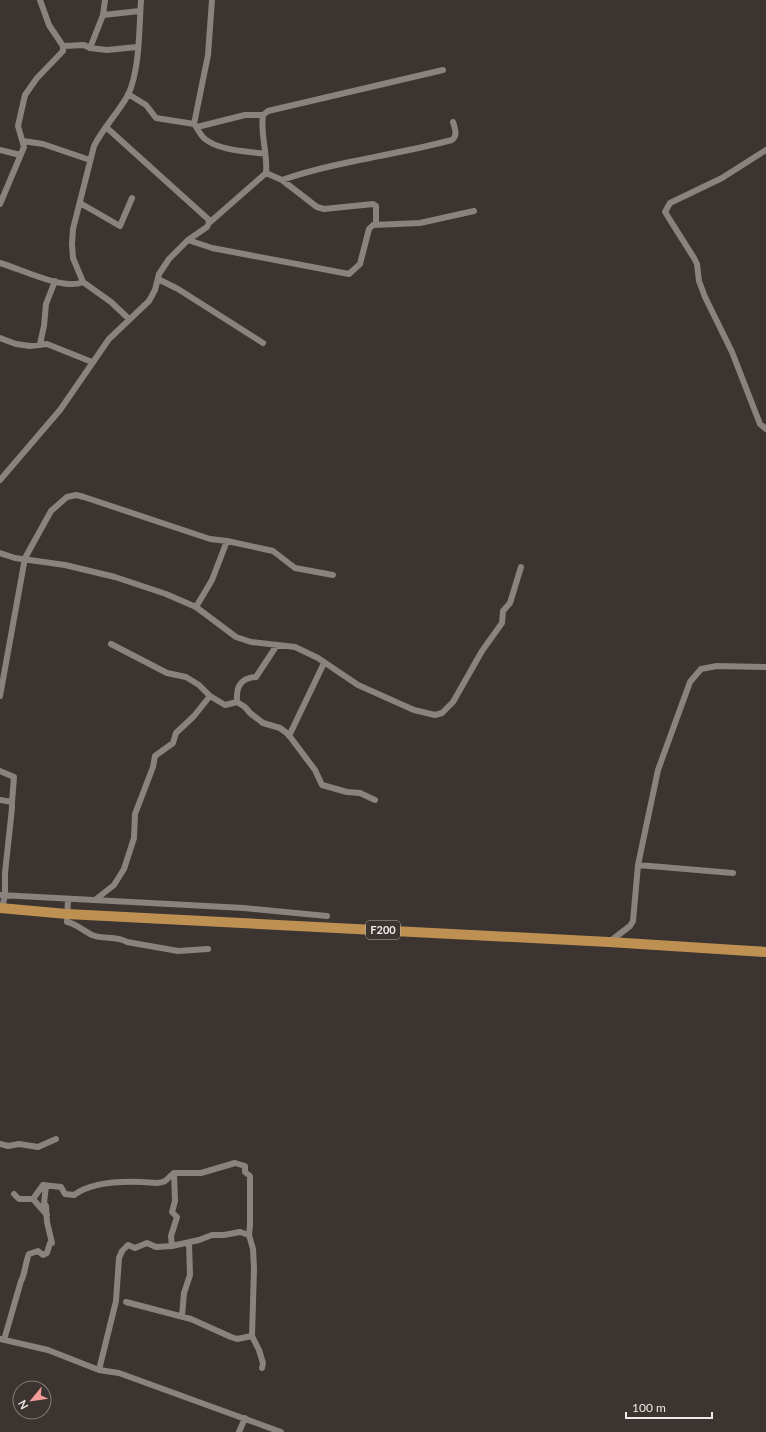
<svg xmlns="http://www.w3.org/2000/svg" width="766" height="1432" font-family="Lato,sans-serif">
<style>
.lines{fill:none;stroke-linecap:round;stroke-linejoin:round}
.minor{stroke:#89827e;stroke-width:6}
.primary{stroke:#be9153;stroke-width:10}
.labels{text-anchor:middle;stroke-width:3.5;stroke-linejoin:round;paint-order:stroke}
.shield{fill:#3b3431;stroke:#b8b3b0;stroke-width:1}
.shield-label{font-size:11px;font-weight:bold;fill:#eeeae7}
</style>
<rect width="100%" height="100%" fill="#3b3431"/>
<g class="lines">
<!-- minor -->
<path class="minor" d="M 103,15 L 140,11
M 63,46 L 84,45 L 90,48 L 107,50 L 137,47
M 90,48 L 103,15 L 105,0
M 128,94 L 146,105 L 156,118 L 194,124 C 198,129 200,135 205,139 C 220,151 247,151 265,154
M 194,124 L 208,55 L 212,0
M 197,127 L 245,115 L 263,115
M 23,141 L 43,144 L 90,160
M 0,150 L 20,155
M 766,150 L 722,178 L 670,203 L 665,212 L 694,258 L 697,264 L 699,281 L 705,297 L 732,352 L 760,424 L 766,429
M 266,173 L 282,180 L 317,207 L 324,209 L 373,204 L 376,206 L 376,225
M 282,180 C 337,161 396,155 452,140 C 458,135 455,129 453,122
M 80,203 L 120,226 L 132,198
M 0,204 L 24,147 L 18,126 L 25,95 L 37,78 L 63,51 L 63,46 L 49,25 L 40,0
M 209,223 L 266,173 C 268,154 260,134 263,115 L 268,111 L 443,70
M 188,240 L 212,248 L 349,274 L 360,264 L 369,229 L 373,225 L 420,223 L 474,211
M 0,263 C 21,269 64,291 83,282
M 158,279 L 178,289 L 263,343
M 129,319 L 111,302 L 83,282 L 73,258 L 72,244 L 73,229 L 94,146 C 103,128 118,113 128,95 C 140,70 139,28 141,0
M 0,338 L 16,344 L 30,346 L 47,344 L 92,362
M 40,344 L 44,326 L 46,304 L 55,281
M 0,480 L 60,410 L 109,339 L 149,301 L 155,290 L 159,274 L 169,259 L 188,240 L 207,227 L 209,223 L 208,219 L 107,128
M 0,553 L 15,558 L 65,565 L 115,577 L 166,594 L 196,607 L 236,637 L 251,642 L 295,647 L 318,658 L 358,685 L 414,710 L 435,715 L 442,713 L 453,702 L 482,651 L 502,623 L 503,611 L 510,603 L 521,567
M 196,607 L 212,580 L 227,541
M 111,644 L 167,673 L 186,677 L 199,685 L 210,696 L 225,705 L 237,702 C 236,687 240,678 256,677 L 277,645
M 0,696 L 25,558 L 51,511 L 67,497 L 76,495 L 84,497 L 210,539 L 227,541 L 273,551 L 295,568 L 333,575
M 237,702 L 245,707 L 250,713 L 263,723 L 280,728 L 288,734 L 315,770 L 322,785 L 347,792 L 360,793 L 375,800
M 289,736 L 324,663
M 0,771 L 14,777 L 12,802
M 0,800 L 12,802 L 12,808 L 5,873 L 5,895 L 2,908
M 638,865 L 733,873
M 0,895 L 244,908 L 327,916
M 68,899 L 67,922 C 77,924 83,931 92,935 C 104,940 116,935 127,942 L 178,951 L 208,949
M 95,900 L 114,885 L 124,869 L 134,838 L 135,814 L 153,767 L 155,756 L 173,743 L 176,733 L 194,716 L 210,696
M 609,942 L 630,926 L 633,921 L 638,865 L 658,770 L 690,682 L 701,669 L 717,666 L 766,667
M 0,1144 L 8,1146 L 19,1144 L 38,1147 L 56,1139
M 14,1194 L 19,1199 L 33,1199 L 43,1185 L 61,1187 L 65,1194 L 74,1195 C 91,1182 121,1181 143,1182 C 150,1182 159,1185 165,1181 C 168,1179 171,1175 174,1173 L 201,1173 L 235,1163 L 245,1166 L 245,1172 L 250,1176 L 250,1225 L 249,1235 L 253,1249 L 254,1269 L 252,1336 L 259,1350 L 263,1363 L 262,1368
M 33,1199 L 47,1215
M 172,1246 L 171,1236 L 177,1217 L 172,1212 L 175,1201 L 174,1173
M 126,1302 L 191,1319 L 231,1337 L 237,1339 L 252,1336
M 182,1316 L 184,1293 L 190,1275 L 189,1243
M 0,1339 L 48,1350 L 99,1370 L 119,1373 L 281,1432
M 4,1340 L 21,1281 C 25,1275 25,1263 29,1254 L 38,1251 L 43,1255 L 47,1253 L 50,1243 L 52,1243 L 47,1222 L 46,1206 L 44,1203 L 46,1186
M 99,1370 L 116,1301 L 119,1258 L 122,1251 L 128,1245 L 135,1248 L 147,1243 L 156,1247 L 172,1246 L 199,1240 L 212,1235 L 224,1235 L 240,1232 L 249,1235
M 239,1432 L 245,1418"/>
<!-- primary -->
<path class="primary" d="M 0,908 L 67,914 L 609,942 L 766,952"/>
</g>
<g class="labels">
<!-- shield labels -->
<rect class="shield" x="366" y="921" width="34" height="18" rx="3"/>
<g class="shield-label">
<text x="383" y="934">F200</text>
</g>
</g>
<!-- north arrow -->
<g transform="translate(32 1400) rotate(241)"><circle r="19" fill="#3b3431" stroke="#837d7a"/>
<path d="M0-3L7 15L0 10L-7 15Z" fill="#f59b9a"/>
<text y="-6" font-size="11" font-weight="bold" text-anchor="middle" fill="#eeeae7">N</text>
</g>
<!-- scale -->
<path d="M626 1412v6h86v-6" fill="none" stroke="#eeeae7" stroke-width="2"/>
<text x="632" y="1412" font-size="12" fill="#eeeae7" stroke="#3b3431" stroke-width="3" paint-order="stroke">100 m</text>
</svg>
